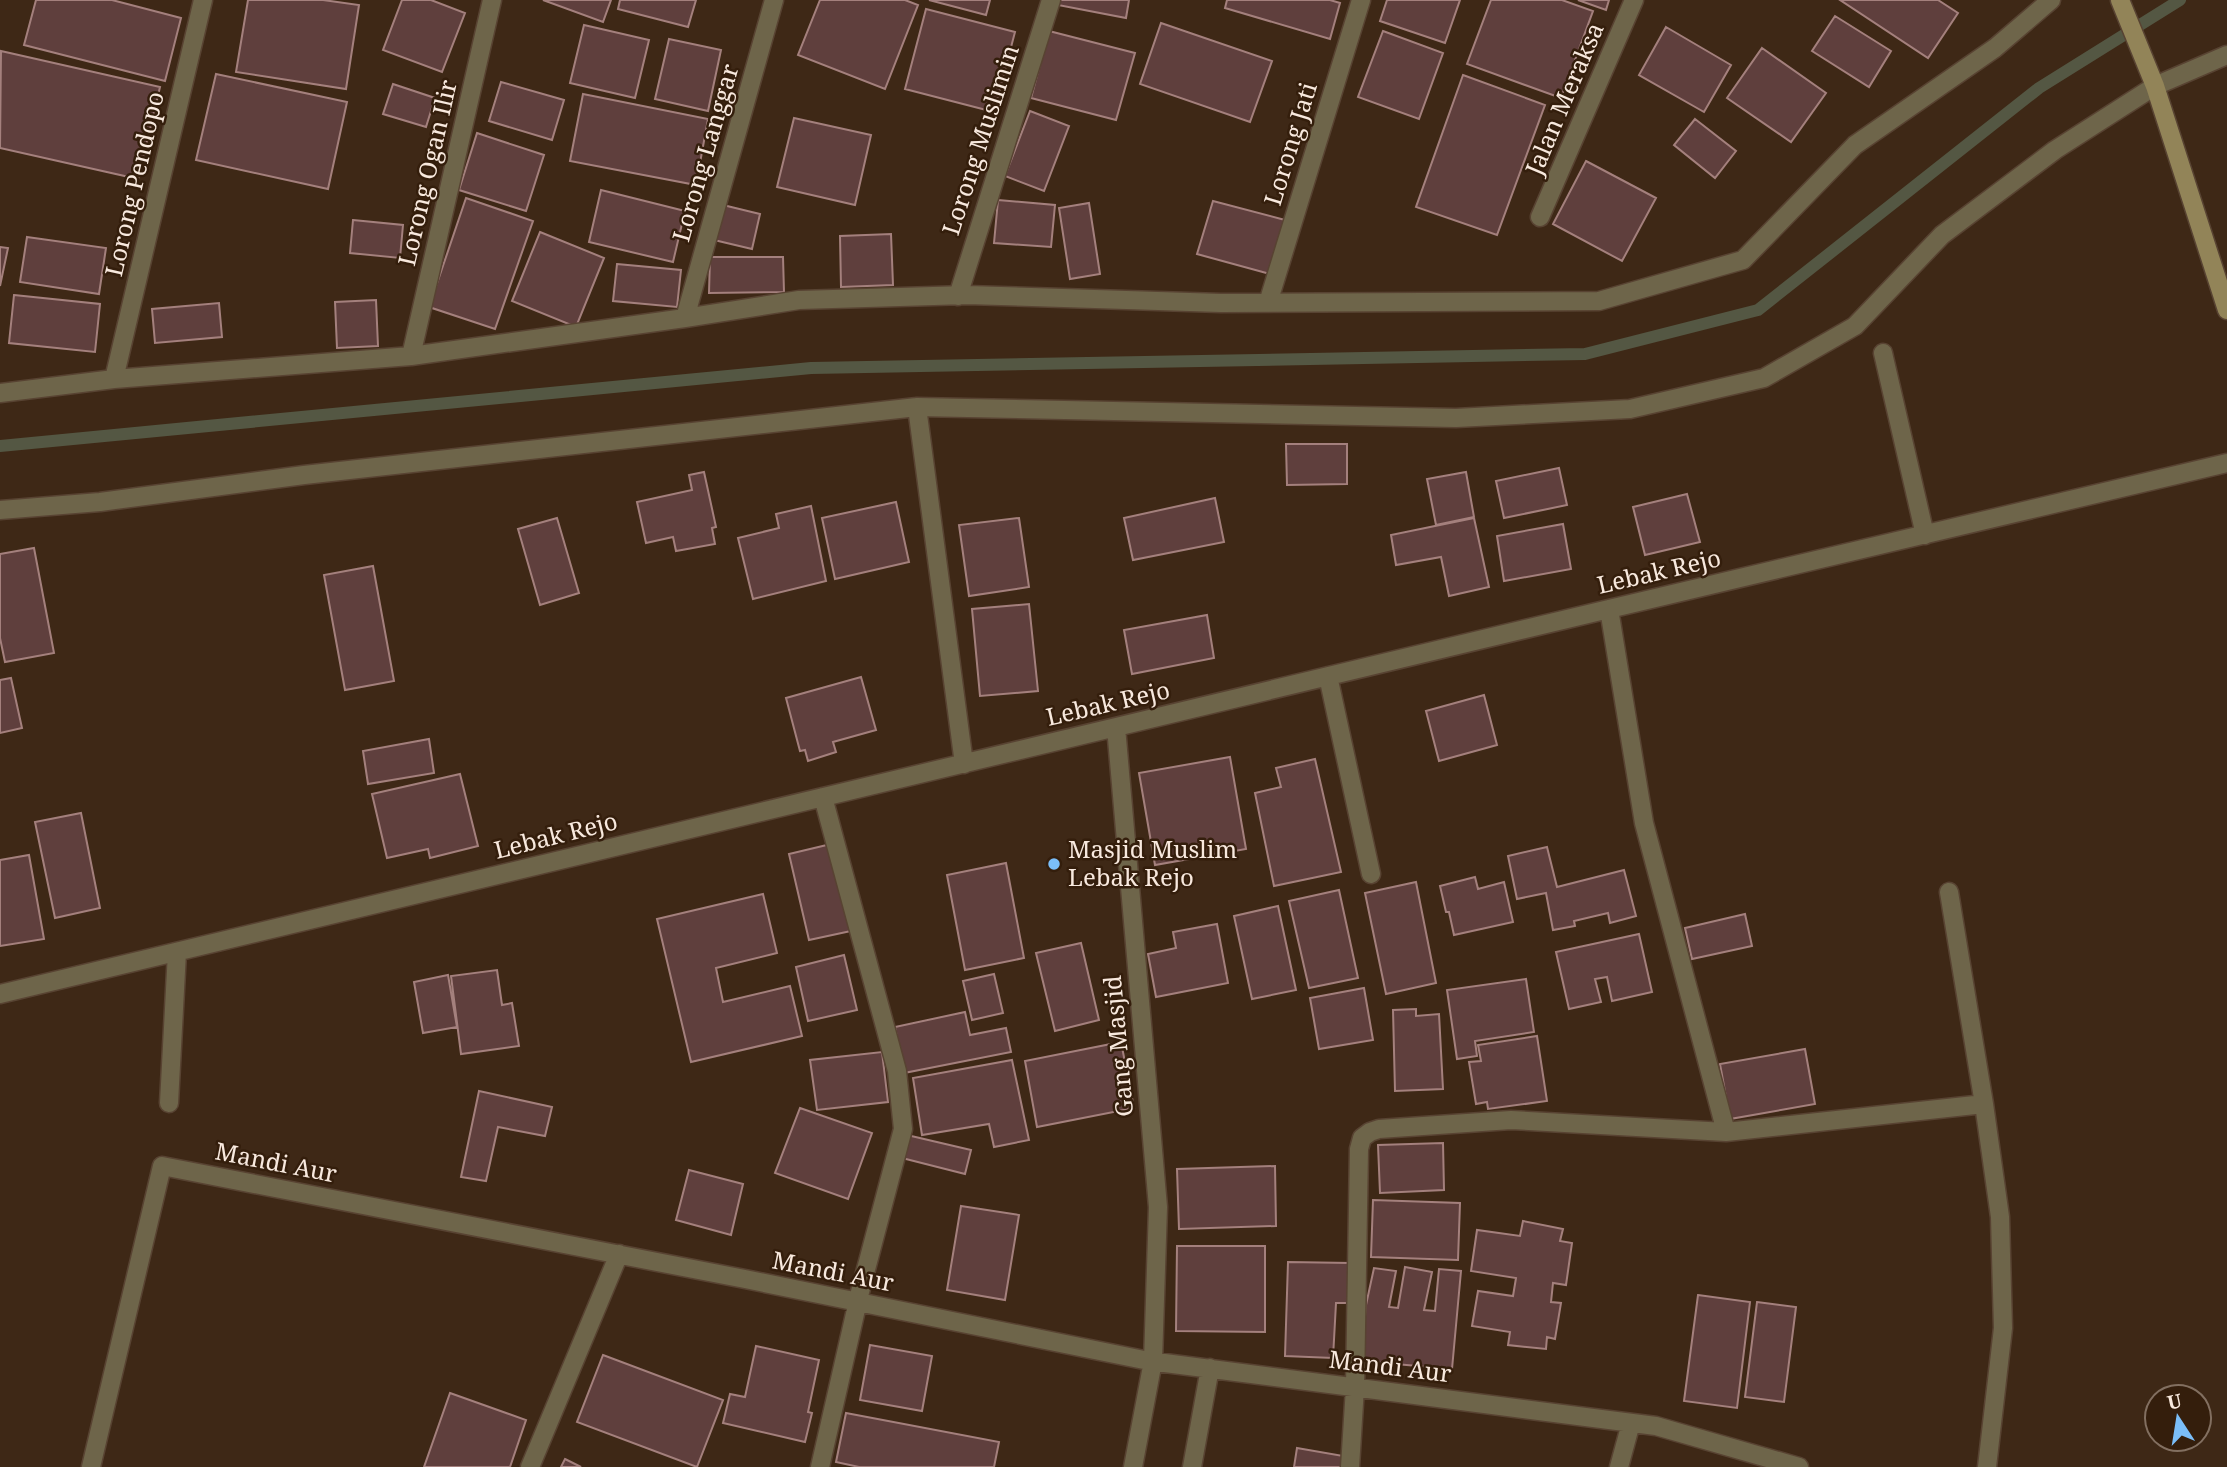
<svg xmlns="http://www.w3.org/2000/svg" width="2227" height="1467" font-family="'Noto Serif',serif">
<style>
.lines{fill:none;stroke-linecap:round;stroke-linejoin:round}
.stream{stroke:#545743;stroke-width:12}
.building{fill:#5f3f3d;stroke:#a4807d;stroke-width:2}
.street-casing{stroke:#584332;stroke-width:21}
.secondary-casing{stroke:#584332;stroke-width:21}
.street{stroke:#6e654a;stroke-width:18}
.secondary{stroke:#928458;stroke-width:18}
.poi-dot{fill:#7bbef8;stroke:#341e0c;stroke-width:2.5}
.labels{text-anchor:middle;stroke-width:5;stroke-linejoin:round;paint-order:stroke}
.street-label{font-size:24px;fill:#f8e9de;stroke:#341e0c}
.poi-label{font-size:24px;fill:#f8e9de;stroke:#341e0c;text-anchor:start}
</style>
<rect width="100%" height="100%" fill="#3e2816"/>
<g class="lines">
<!-- stream -->
<path class="stream" d="M 0,446 L 811,368 L 1585,354 L 1758,310 L 2039,88 L 2180,0"/>
</g>
<!-- building -->
<path class="building" d="M 36,0 L 112,0 L 181,18 L 165,81 L 24,45 Z
M 248,0 L 323,0 L 359,5 L 346,89 L 236,72 Z
M 402,0 L 431,0 L 465,13 L 442,72 L 383,50 Z
M 543,0 L 611,0 L 603,22 Z
M 620,0 L 696,0 L 688,27 L 618,9 Z
M 820,0 L 905,0 L 918,5 L 885,89 L 798,55 Z
M 929,0 L 990,0 L 986,15 Z
M 1059,0 L 1129,0 L 1126,18 L 1058,5 Z
M 1227,0 L 1330,0 L 1340,3 L 1330,39 L 1225,8 Z
M 1387,0 L 1460,0 L 1445,43 L 1380,21 Z
M 1491,0 L 1562,0 L 1593,11 L 1561,98 L 1467,64 Z
M 1578,0 L 1609,0 L 1606,10 Z
M 1840,0 L 1938,0 L 1958,13 L 1928,58 Z
M 926,9 L 1015,32 L 994,112 L 905,89 Z
M 1835,16 L 1891,51 L 1869,87 L 1812,51 Z
M 1161,23 L 1272,61 L 1250,122 L 1140,84 Z
M 584,25 L 649,40 L 635,98 L 570,83 Z
M 1666,27 L 1731,65 L 1704,112 L 1639,75 Z
M 1049,31 L 1135,53 L 1116,120 L 1031,98 Z
M 1383,31 L 1443,53 L 1419,119 L 1358,97 Z
M 669,39 L 721,50 L 708,111 L 655,99 Z
M 1762,48 L 1826,93 L 1791,142 L 1727,98 Z
M 1,51 L 160,87 L 138,179 L 0,148 Z
M 216,74 L 347,102 L 328,189 L 196,160 Z
M 1463,75 L 1545,105 L 1497,235 L 1416,207 Z
M 501,82 L 564,100 L 552,140 L 489,121 Z
M 393,84 L 435,98 L 426,127 L 383,114 Z
M 583,94 L 708,119 L 696,185 L 570,161 Z
M 1030,111 L 1069,126 L 1044,191 L 1005,176 Z
M 794,118 L 871,135 L 855,205 L 777,187 Z
M 1695,119 L 1736,151 L 1715,178 L 1674,145 Z
M 477,133 L 544,155 L 526,211 L 459,190 Z
M 1586,161 L 1656,198 L 1622,261 L 1553,224 Z
M 601,190 L 685,211 L 673,262 L 589,242 Z
M 466,198 L 533,221 L 495,329 L 429,307 Z
M 998,200 L 1055,205 L 1051,247 L 994,243 Z
M 1213,201 L 1285,220 L 1270,274 L 1197,254 Z
M 1089,203 L 1100,274 L 1070,279 L 1059,208 Z
M 723,205 L 760,214 L 752,249 L 714,240 Z
M 353,220 L 403,225 L 400,258 L 350,253 Z
M 540,232 L 604,258 L 576,327 L 512,301 Z
M 891,234 L 893,285 L 841,287 L 840,236 Z
M 27,237 L 106,248 L 99,294 L 20,282 Z
M 0,247 L 8,248 L 0,286 Z
M 710,257 L 783,257 L 784,292 L 709,293 Z
M 617,264 L 681,270 L 677,307 L 613,301 Z
M 14,295 L 100,304 L 95,352 L 9,343 Z
M 376,300 L 378,346 L 337,348 L 335,302 Z
M 219,303 L 222,337 L 155,343 L 152,309 Z
M 1286,444 L 1347,444 L 1347,484 L 1287,485 Z
M 1559,468 L 1567,505 L 1504,518 L 1496,481 Z
M 704,472 L 716,527 L 712,528 L 715,544 L 676,551 L 673,537 L 646,543 L 637,502 L 692,490 L 689,475 Z
M 1466,472 L 1474,517 L 1436,525 L 1427,479 Z
M 1687,494 L 1700,542 L 1645,555 L 1633,507 Z
M 1215,498 L 1224,542 L 1133,560 L 1124,518 Z
M 896,502 L 909,562 L 835,579 L 822,518 Z
M 811,506 L 826,581 L 753,599 L 738,538 L 779,528 L 776,514 Z
M 557,518 L 579,593 L 540,605 L 518,529 Z
M 1019,518 L 1029,587 L 969,596 L 959,525 Z
M 1474,518 L 1489,587 L 1449,596 L 1441,557 L 1396,565 L 1391,535 Z
M 1563,524 L 1571,569 L 1504,581 L 1497,536 Z
M 34,548 L 54,653 L 5,662 L 0,638 L 0,554 Z
M 373,566 L 394,681 L 345,690 L 324,575 Z
M 1029,604 L 1038,691 L 980,696 L 972,609 Z
M 1207,615 L 1214,658 L 1132,674 L 1124,630 Z
M 861,677 L 876,730 L 833,742 L 836,752 L 808,761 L 805,750 L 800,751 L 786,698 Z
M 11,678 L 22,728 L 0,733 L 0,680 Z
M 1484,695 L 1497,745 L 1439,761 L 1426,711 Z
M 429,739 L 434,773 L 368,784 L 363,751 Z
M 1230,757 L 1246,849 L 1155,865 L 1139,773 Z
M 1315,759 L 1341,872 L 1274,886 L 1255,793 L 1281,787 L 1276,768 Z
M 460,774 L 478,846 L 430,858 L 428,849 L 387,858 L 372,794 Z
M 81,813 L 100,908 L 55,918 L 35,822 Z
M 831,844 L 851,931 L 809,940 L 789,854 Z
M 1547,847 L 1557,887 L 1624,870 L 1636,916 L 1610,923 L 1608,913 L 1574,921 L 1575,926 L 1553,930 L 1546,893 L 1517,899 L 1508,856 Z
M 29,855 L 44,939 L 0,946 L 0,860 Z
M 1006,863 L 1024,958 L 965,970 L 947,875 Z
M 1475,877 L 1478,889 L 1504,882 L 1513,922 L 1454,935 L 1449,912 L 1446,912 L 1440,886 Z
M 1416,882 L 1436,983 L 1386,994 L 1365,893 Z
M 1339,890 L 1358,978 L 1309,988 L 1289,901 Z
M 763,894 L 777,953 L 716,968 L 723,1002 L 790,986 L 802,1036 L 691,1062 L 657,919 Z
M 1278,906 L 1296,990 L 1252,999 L 1234,916 Z
M 1745,914 L 1752,946 L 1692,959 L 1685,928 Z
M 1217,924 L 1228,983 L 1156,997 L 1148,954 L 1176,948 L 1173,932 Z
M 1639,934 L 1652,992 L 1612,1001 L 1607,977 L 1595,979 L 1601,1002 L 1569,1009 L 1556,952 Z
M 1081,943 L 1099,1020 L 1055,1031 L 1036,953 Z
M 844,955 L 857,1010 L 808,1021 L 796,967 Z
M 497,970 L 502,1005 L 512,1003 L 519,1046 L 461,1054 L 451,976 Z
M 994,974 L 1003,1013 L 972,1020 L 963,981 Z
M 448,975 L 457,1027 L 423,1033 L 414,982 Z
M 1526,979 L 1534,1032 L 1475,1041 L 1477,1056 L 1457,1059 L 1447,990 Z
M 1364,988 L 1373,1040 L 1319,1049 L 1310,998 Z
M 1416,1009 L 1416,1016 L 1439,1014 L 1443,1089 L 1395,1091 L 1393,1010 Z
M 965,1012 L 970,1035 L 1006,1028 L 1011,1052 L 904,1073 L 895,1027 Z
M 1537,1036 L 1547,1101 L 1488,1109 L 1487,1102 L 1476,1104 L 1469,1062 L 1481,1061 L 1478,1045 Z
M 1121,1042 L 1134,1108 L 1037,1127 L 1025,1061 Z
M 1805,1049 L 1815,1104 L 1730,1119 L 1720,1064 Z
M 882,1052 L 888,1102 L 817,1110 L 810,1060 Z
M 1012,1060 L 1029,1140 L 994,1147 L 989,1124 L 922,1135 L 913,1078 Z
M 479,1091 L 552,1107 L 545,1136 L 498,1127 L 486,1181 L 461,1177 Z
M 800,1108 L 872,1133 L 848,1199 L 775,1173 Z
M 907,1135 L 971,1150 L 965,1174 L 902,1158 Z
M 1443,1143 L 1444,1190 L 1380,1193 L 1378,1145 Z
M 1275,1166 L 1276,1226 L 1179,1229 L 1177,1169 Z
M 689,1170 L 743,1184 L 731,1235 L 676,1220 Z
M 1373,1200 L 1460,1203 L 1458,1260 L 1371,1257 Z
M 961,1206 L 1019,1215 L 1005,1300 L 947,1290 Z
M 1523,1221 L 1563,1229 L 1560,1241 L 1572,1243 L 1566,1285 L 1553,1283 L 1551,1302 L 1561,1303 L 1555,1339 L 1547,1337 L 1546,1349 L 1508,1345 L 1510,1332 L 1472,1326 L 1478,1291 L 1513,1296 L 1516,1278 L 1471,1271 L 1477,1230 L 1520,1236 Z
M 1177,1246 L 1265,1246 L 1265,1332 L 1176,1331 Z
M 1288,1262 L 1351,1263 L 1351,1303 L 1336,1303 L 1333,1358 L 1285,1356 Z
M 1405,1267 L 1432,1272 L 1424,1310 L 1435,1311 L 1439,1269 L 1461,1271 L 1452,1369 L 1361,1361 L 1366,1305 L 1374,1268 L 1396,1271 L 1389,1307 L 1398,1308 Z
M 1698,1295 L 1750,1302 L 1737,1408 L 1684,1401 Z
M 1757,1302 L 1796,1307 L 1784,1402 L 1745,1397 Z
M 870,1345 L 932,1356 L 922,1411 L 860,1400 Z
M 756,1346 L 819,1360 L 808,1412 L 812,1413 L 805,1442 L 723,1423 L 730,1394 L 745,1397 Z
M 603,1355 L 723,1400 L 697,1467 L 577,1422 Z
M 450,1393 L 526,1420 L 510,1467 L 424,1467 Z
M 846,1413 L 999,1442 L 994,1467 L 859,1467 L 836,1462 Z
M 1297,1448 L 1349,1457 L 1347,1467 L 1294,1467 Z
M 565,1459 L 581,1467 L 561,1467 Z"/>
<g class="lines">
<defs>
<path id="street" d="M 1540,217 L 1634,0
M 958,296 L 1051,0
M 1268,303 L 1361,0
M 685,318 L 774,0
M 1883,353 L 1925,535
M 411,356 L 492,0
M 114,379 L 203,0
M 0,393 L 114,379 L 411,356 L 685,318 L 799,300 L 967,295 L 1221,303 L 1599,301 L 1743,260 L 1855,145 L 1995,48 L 2051,0
M 917,407 L 964,764
M 0,510 L 100,502 L 304,475 L 917,407 L 1456,418 L 1630,409 L 1764,378 L 1855,326 L 1942,235 L 2055,150 L 2155,86 L 2227,55
M 1609,609 L 1644,823 L 1726,1132 L 1984,1104 L 2000,1217 L 2003,1328 L 1987,1467
M 1328,676 L 1371,874
M 1116,727 L 1158,1207 L 1153,1361 L 1133,1467
M 1949,892 L 1984,1104
M 0,994 L 1609,609 L 2227,463
M 169,1103 L 177,952
M 91,1467 L 162,1166 L 745,1279 L 1149,1361 L 1656,1426 L 1799,1467
M 530,1467 L 619,1254
M 820,1467 L 860,1292 L 903,1129 L 897,1071 L 823,797
M 1192,1467 L 1210,1368
M 1350,1467 L 1355,1387 L 1359,1149 L 1362,1138 L 1370,1132 L 1379,1129 L 1511,1120 L 1726,1132
M 1619,1467 L 1631,1423"/>
<path id="secondary" d="M 2120,0 L 2155,86 L 2227,310"/>
</defs>
<!-- street casing -->
<use href="#street" class="street-casing"/>
<!-- secondary casing -->
<use href="#secondary" class="secondary-casing"/>
<!-- street -->
<use href="#street" class="street"/>
<!-- secondary -->
<use href="#secondary" class="secondary"/>
</g>
<!-- markers -->
<circle class="poi-dot" cx="1054" cy="864" r="7"/>
<g class="labels">
<!-- street labels -->
<g class="street-label">
<text transform="translate(1565 99) rotate(-67)" y="8">Jalan Meraksa</text>
<text transform="translate(981 140) rotate(-72)" y="8">Lorong Muslimin</text>
<text transform="translate(1291 144) rotate(-73)" y="8">Lorong Jati</text>
<text transform="translate(706 153) rotate(-74)" y="8">Lorong Langgar</text>
<text transform="translate(428 173) rotate(-77)" y="8">Lorong Ogan Ilir</text>
<text transform="translate(135 184) rotate(-77)" y="8">Lorong Pendopo</text>
<text transform="translate(1659 572) rotate(-13)" y="8">Lebak Rejo</text>
<text transform="translate(1108 704) rotate(-13)" y="8">Lebak Rejo</text>
<text transform="translate(556 836) rotate(-14)" y="8">Lebak Rejo</text>
<text transform="translate(1119 1046) rotate(-95)" y="8">Gang Masjid</text>
<text transform="translate(276 1163) rotate(11)" y="8">Mandi Aur</text>
<text transform="translate(833 1272) rotate(11)" y="8">Mandi Aur</text>
<text transform="translate(1390 1367) rotate(7)" y="8">Mandi Aur</text>
</g>
<!-- poi labels -->
<g class="poi-label">
<text x="1068" y="858">Masjid Muslim<tspan x="1068" dy="28">Lebak Rejo</tspan></text>
</g>
</g>
<!-- north arrow -->
<g transform="translate(2178 1418) rotate(348)"><circle r="33" fill="#341e0c" stroke="#826f60" stroke-width="2"/>
<path d="M0-5L12 26L0 18L-12 26Z" fill="#7bbef8"/>
<text y="-10" font-size="19" font-weight="bold" text-anchor="middle" fill="#f8e9de">U</text>
</g>
</svg>
